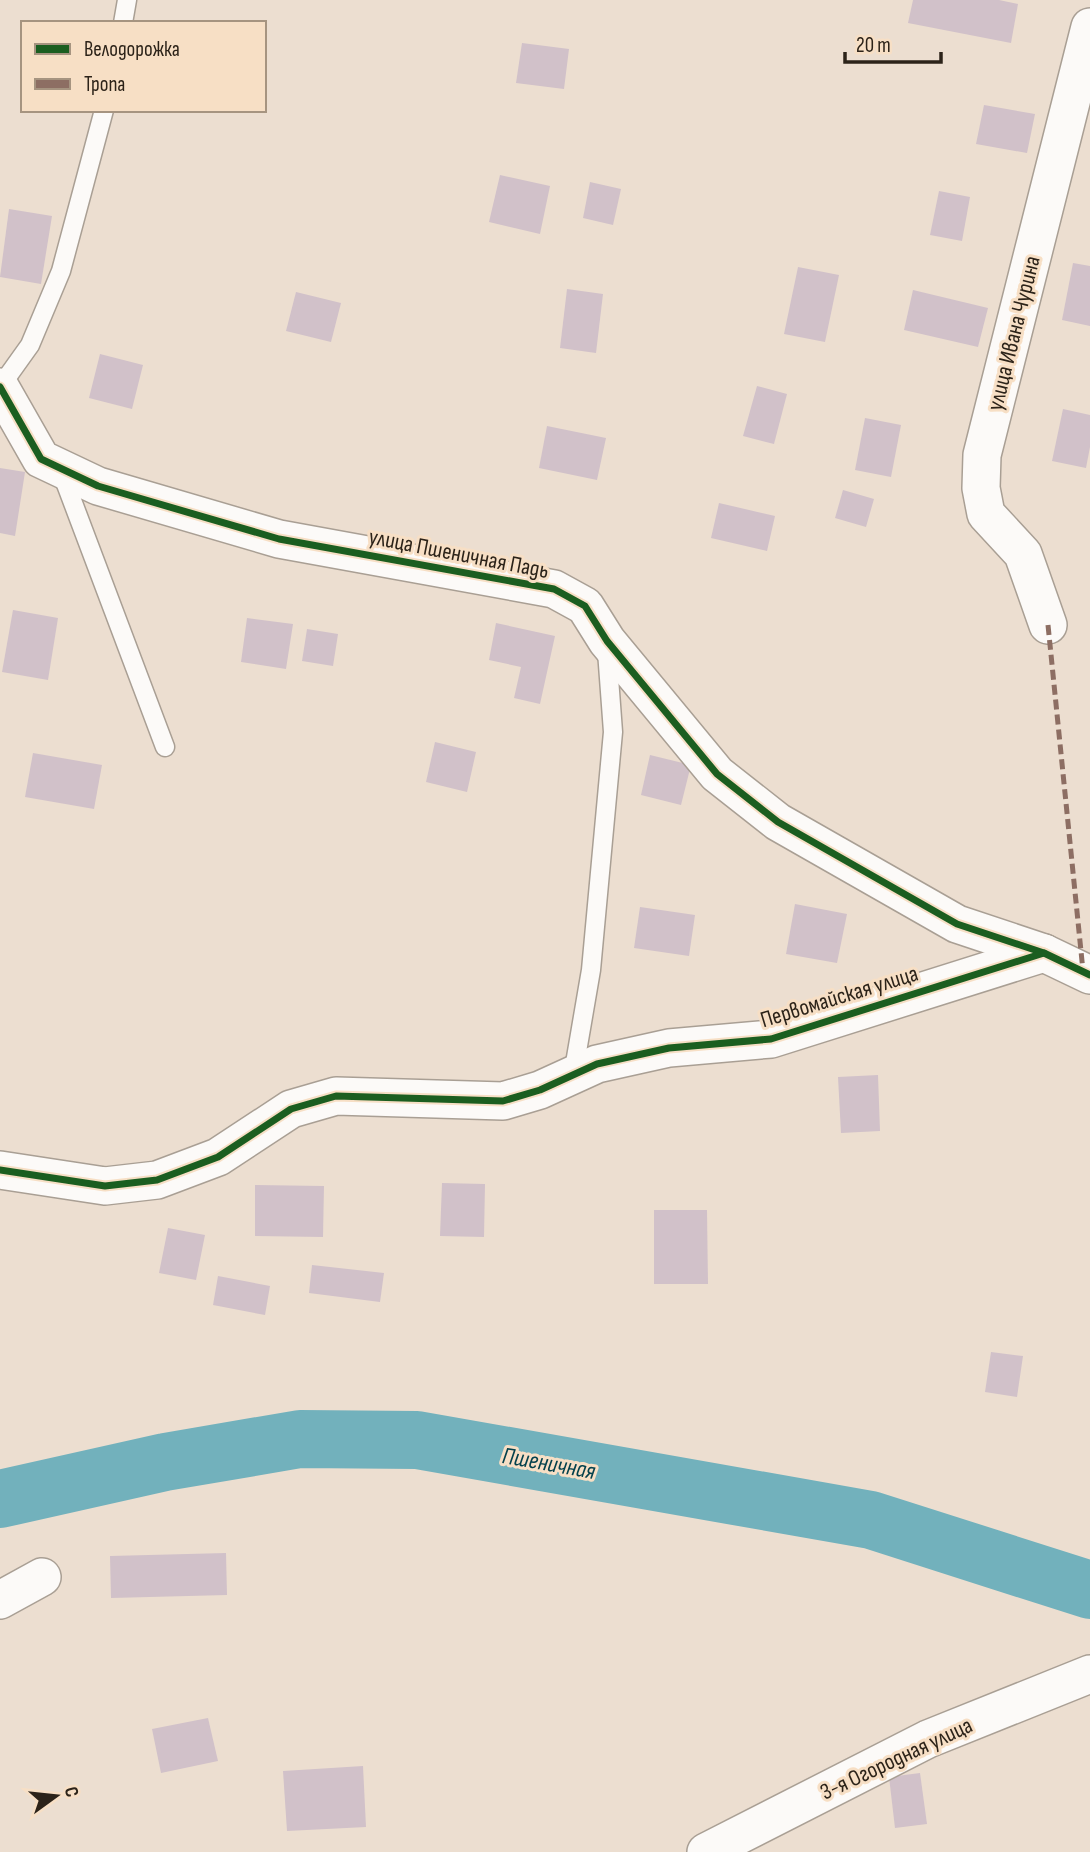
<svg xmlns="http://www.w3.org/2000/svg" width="1090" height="1852" font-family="'Sofia Sans Condensed',sans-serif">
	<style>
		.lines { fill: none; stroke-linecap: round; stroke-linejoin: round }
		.river { stroke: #72b1bc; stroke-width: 58 }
		.building { fill: #d1c1c9 }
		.service-casing { stroke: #a99f94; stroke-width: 21 }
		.minor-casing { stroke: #a99f94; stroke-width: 40 }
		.service { stroke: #fcfaf8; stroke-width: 18 }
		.minor { stroke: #fcfaf8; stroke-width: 37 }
		.quiet { stroke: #8d6e63; stroke-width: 5; stroke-dasharray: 10 5; stroke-linecap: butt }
		.cycleway-casing { stroke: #f7dfc5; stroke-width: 11 }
		.cycleway { stroke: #1b5e20; stroke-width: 7 }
		.labels { text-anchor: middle; stroke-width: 6; stroke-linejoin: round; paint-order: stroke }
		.street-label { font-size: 23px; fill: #2c2319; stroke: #f7dfc5 }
		.water-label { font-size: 24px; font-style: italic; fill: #04414c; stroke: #f7dfc5 }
	</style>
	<rect width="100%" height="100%" fill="#ecded0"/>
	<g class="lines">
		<!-- river -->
		<polyline class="river" points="0,1499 165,1462 300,1439 417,1440 871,1520 1090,1590"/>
	</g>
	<!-- building -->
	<g class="building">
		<polygon points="913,0 999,0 1018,4 1011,43 908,23"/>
		<polygon points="522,43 569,49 564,89 516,83"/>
		<polygon points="984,105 1035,114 1027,153 976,144"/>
		<polygon points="500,175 550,186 540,234 489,222"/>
		<polygon points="590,182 621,189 613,225 583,218"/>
		<polygon points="939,191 970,197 962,241 930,235"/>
		<polygon points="9,209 52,216 41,284 0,277"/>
		<polygon points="1073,263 1090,266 1090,326 1062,320"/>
		<polygon points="798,267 839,275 825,342 784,334"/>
		<polygon points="567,289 603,294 596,353 560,348"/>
		<polygon points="913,290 988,308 978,347 904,330"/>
		<polygon points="296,292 341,303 331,342 286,331"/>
		<polygon points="100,354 143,365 132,409 89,398"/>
		<polygon points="757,386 787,394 774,444 743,436"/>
		<polygon points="1063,409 1090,415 1090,447 1086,468 1052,461"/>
		<polygon points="865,418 901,425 891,477 855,470"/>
		<polygon points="547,426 606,438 597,480 539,468"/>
		<polygon points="0,468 25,472 15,536 0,533"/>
		<polygon points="843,490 874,499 866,527 835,518"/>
		<polygon points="719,503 775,516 767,551 711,538"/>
		<polygon points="13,610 58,618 48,680 2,672"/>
		<polygon points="247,618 293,624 286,669 241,662"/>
		<polygon points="496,623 555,636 540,704 514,698 521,667 489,660"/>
		<polygon points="307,629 338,634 333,666 302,661"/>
		<polygon points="435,742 476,752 467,792 426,782"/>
		<polygon points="33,753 102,765 94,809 25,797"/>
		<polygon points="650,755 691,765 681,805 641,795"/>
		<polygon points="795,904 847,914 837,963 786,954"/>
		<polygon points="640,907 695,915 689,956 634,948"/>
		<polygon points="878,1075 880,1131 841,1133 838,1077"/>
		<polygon points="442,1183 485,1184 484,1237 440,1236"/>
		<polygon points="255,1185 324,1186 323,1237 255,1236"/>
		<polygon points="654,1210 707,1210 708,1284 654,1284"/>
		<polygon points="168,1228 205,1235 196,1280 159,1273"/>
		<polygon points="312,1265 384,1273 380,1302 309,1293"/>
		<polygon points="218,1276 270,1286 265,1315 213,1305"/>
		<polygon points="991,1352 1023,1356 1017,1397 985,1392"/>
		<polygon points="226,1553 227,1595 111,1598 110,1556"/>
		<polygon points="208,1718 218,1761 161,1773 152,1729"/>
		<polygon points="363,1766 366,1827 287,1831 283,1771"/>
		<polygon points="920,1773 927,1824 895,1828 889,1777"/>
	</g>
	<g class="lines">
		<defs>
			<g id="service">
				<polyline points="123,23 127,0"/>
				<polyline points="0,387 30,345 61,271 104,110"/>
				<polyline points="61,471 165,747"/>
				<polyline points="573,1075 591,970 613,732 607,651"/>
			</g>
			<g id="minor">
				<polyline points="0,387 41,459 98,486 279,539 554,589 585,606 607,641 717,774 778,822 957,924 1044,953 1090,975"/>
				<polyline points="1048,625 1023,554 986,514 981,488 982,455 1090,27"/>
				<polyline points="0,1170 105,1186 157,1180 218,1157 291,1109 336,1096 503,1101 540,1090 597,1064 669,1048 771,1039 1044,953"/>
				<polyline points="0,1600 42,1577"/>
				<polyline points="706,1852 928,1739 1090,1674"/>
			</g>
		</defs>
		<!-- service casing -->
		<use href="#service" class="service-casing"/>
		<!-- minor casing -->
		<use href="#minor" class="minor-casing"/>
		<!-- service -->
		<use href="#service" class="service"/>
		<!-- minor -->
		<use href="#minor" class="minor"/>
		<!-- quiet -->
		<polyline class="quiet" points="1048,625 1083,971"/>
		<defs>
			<g id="cycleway">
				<polyline points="0,387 41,459 98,486 279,539 554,589 585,606 607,641 717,774 778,822 957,924 1044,953 1090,975"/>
				<polyline points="0,1170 105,1186 157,1180 218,1157 291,1109 336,1096 503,1101 540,1090 597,1064 669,1048 771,1039 1044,953"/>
			</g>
		</defs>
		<!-- cycleway casing -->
		<use href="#cycleway" class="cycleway-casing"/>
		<!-- cycleway -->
		<use href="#cycleway" class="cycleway"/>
	</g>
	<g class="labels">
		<!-- street labels -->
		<g class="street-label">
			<text transform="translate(1013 333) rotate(-76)" y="8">улица Ивана Чурина</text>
			<text transform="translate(459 553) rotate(11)" y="8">улица Пшеничная Падь</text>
			<text transform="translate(839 996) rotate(-17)" y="8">Первомайская улица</text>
			<text transform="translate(896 1758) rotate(-25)" y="8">3-я Огородная улица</text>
		</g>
		<!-- water labels -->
		<g class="water-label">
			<text transform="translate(549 1463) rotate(10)" y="8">Пшеничная</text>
		</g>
	</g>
	<!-- legend -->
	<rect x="21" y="21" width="245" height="91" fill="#f7dfc5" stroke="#a69480" stroke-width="2"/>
	<rect x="35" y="44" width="35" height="10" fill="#1b5e20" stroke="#a69480" stroke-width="2"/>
	<text x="84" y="56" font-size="21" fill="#2c2319">Велодорожка</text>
	<rect x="35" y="79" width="35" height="10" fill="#8d6e63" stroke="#a69480" stroke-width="2"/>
	<text x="84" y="91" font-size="21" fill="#2c2319">Тропа</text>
	<!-- north arrow -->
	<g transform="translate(56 1796) rotate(75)" stroke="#f7dfc5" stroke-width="5" paint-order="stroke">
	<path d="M0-5L12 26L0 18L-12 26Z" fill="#2c2319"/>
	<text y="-10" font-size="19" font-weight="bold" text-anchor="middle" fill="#2c2319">С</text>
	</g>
	<!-- scale -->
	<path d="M845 52v10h96v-10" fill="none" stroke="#2c2319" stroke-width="3.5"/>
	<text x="856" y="52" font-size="21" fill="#2c2319" stroke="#f7dfc5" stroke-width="5" paint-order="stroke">20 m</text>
</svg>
